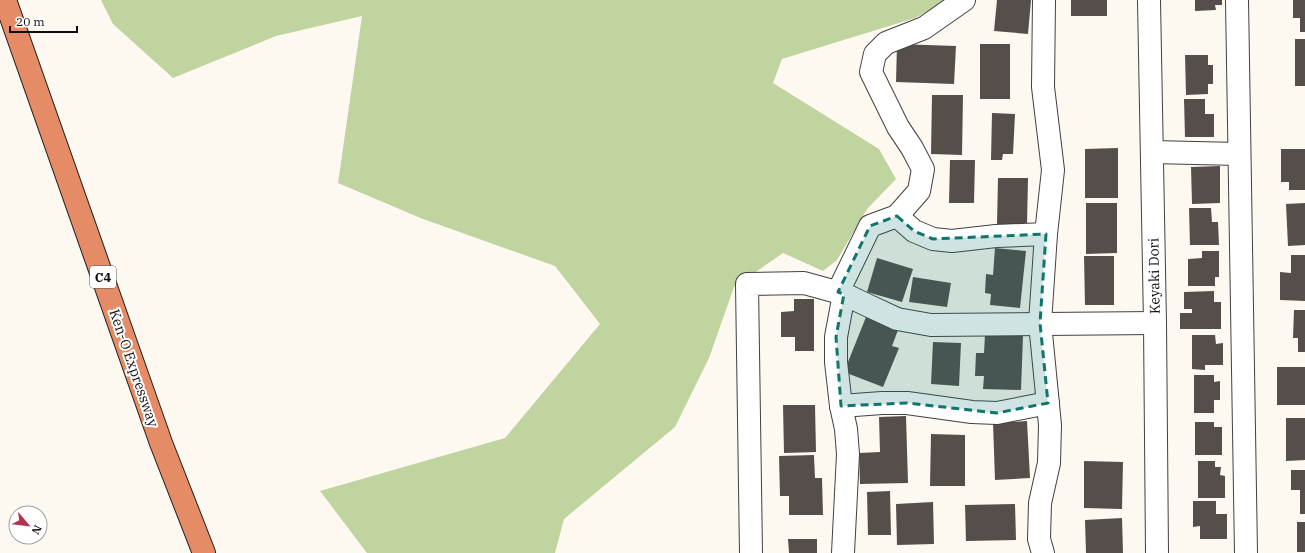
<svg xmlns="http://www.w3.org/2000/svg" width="1305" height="553" font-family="'IBM Plex Serif',serif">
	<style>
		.forest { fill: #bfd49e }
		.building { fill: #554e4b }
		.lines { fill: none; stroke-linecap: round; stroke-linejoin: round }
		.minor-casing { stroke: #414141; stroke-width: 24 }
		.highway-casing { stroke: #1f1f1f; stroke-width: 24 }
		.minor { stroke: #fff; stroke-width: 22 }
		.highway { stroke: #e58c66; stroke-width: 22 }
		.marked { fill: #0f766e; fill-opacity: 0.2; stroke: #0f766e; stroke-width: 3; stroke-dasharray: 8 5; stroke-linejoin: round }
		.labels { text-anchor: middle; stroke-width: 4; stroke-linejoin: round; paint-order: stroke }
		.shield { fill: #fff; stroke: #565656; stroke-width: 1 }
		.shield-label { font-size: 13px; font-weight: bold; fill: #0e0e0e }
		.street-label { font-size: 14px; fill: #0e0e0e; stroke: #fff }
	</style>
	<rect width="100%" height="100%" fill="#fdf9f0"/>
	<!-- forest -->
	<polygon class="forest" points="101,0 948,0 915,18 782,59 773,83 879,149 896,179 867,209 837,260 823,271 783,253 734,287 709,358 675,427 564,519 555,553 367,553 320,491 505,438 600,324 555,266 423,219 338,183 362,16 276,36 173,78 113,24"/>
	<!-- building -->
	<g class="building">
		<polygon points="997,0 1031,0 1028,34 994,31"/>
		<rect x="1071" y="0" width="36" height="16"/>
		<polygon points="1195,0 1222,0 1222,5 1215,5 1216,10 1195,11"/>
		<polygon points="1293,0 1305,0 1305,32 1300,32 1300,18 1293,18"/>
		<rect x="1295" y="39" width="10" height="47"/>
		<polygon points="897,44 956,46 954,84 896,82"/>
		<rect x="980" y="44" width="30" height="55"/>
		<polygon points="1185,55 1208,55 1208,65 1213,65 1213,84 1208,84 1208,94 1186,95"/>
		<polygon points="932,95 963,95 962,155 931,154"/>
		<polygon points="1184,99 1205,99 1205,114 1214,114 1214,137 1185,137"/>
		<polygon points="992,113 1015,114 1013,154 1003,154 1002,160 991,160"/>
		<polygon points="1118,148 1118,198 1085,198 1085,149"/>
		<polygon points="1281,149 1305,149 1305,190 1289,190 1289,182 1281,182"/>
		<polygon points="950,160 975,160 974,203 949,203"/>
		<polygon points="1220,166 1220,203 1192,204 1191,167"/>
		<polygon points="998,178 1028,178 1027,225 997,224"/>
		<polygon points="1086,203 1117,203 1117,253 1086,254"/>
		<polygon points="1305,203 1305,245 1288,246 1286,204"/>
		<polygon points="1189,208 1211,208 1212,222 1218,222 1219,245 1190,245"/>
		<polygon points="995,248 1026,251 1020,308 990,305 991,294 985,293 986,274 993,275"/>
		<polygon points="1202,251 1219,251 1219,277 1215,277 1215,286 1188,286 1188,259 1202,258"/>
		<polygon points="1291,255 1305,255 1305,301 1280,300 1280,272 1291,273"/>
		<polygon points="1084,256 1114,256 1114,305 1085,305"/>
		<polygon points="877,258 913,269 902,302 867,292"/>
		<polygon points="913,277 951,283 947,307 909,302"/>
		<polygon points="1214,291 1214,302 1221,302 1221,329 1180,329 1180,313 1192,313 1192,309 1184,309 1184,292"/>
		<polygon points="794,299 814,299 814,351 795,351 795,337 781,337 781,312 794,311"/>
		<polygon points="1294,310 1305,310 1305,352 1298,352 1298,338 1293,338"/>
		<polygon points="866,317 898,330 892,346 899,348 883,387 844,372"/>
		<polygon points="985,334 1023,335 1021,390 983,389 984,376 975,376 976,353 984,353"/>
		<polygon points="1192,335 1215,335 1216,344 1223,343 1223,365 1205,365 1205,370 1192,369"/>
		<polygon points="933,342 961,343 959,386 931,384"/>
		<rect x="1277" y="367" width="28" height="38"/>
		<polygon points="1194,375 1214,375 1214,382 1220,381 1220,400 1214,400 1214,413 1194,413"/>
		<polygon points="783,405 815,405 816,452 784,453"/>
		<polygon points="906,416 908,483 860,484 859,453 880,452 879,417"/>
		<polygon points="1286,418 1305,418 1305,460 1286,461"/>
		<polygon points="1027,421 1030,478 995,480 993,423"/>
		<polygon points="1195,422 1214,422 1214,427 1222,427 1222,455 1195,455"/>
		<polygon points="931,434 965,435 965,486 930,486"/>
		<polygon points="814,455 815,478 822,478 823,515 789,515 789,496 780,496 779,456"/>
		<polygon points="1084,461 1123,462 1122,509 1084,508"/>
		<polygon points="1198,461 1215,461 1215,467 1221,467 1220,475 1225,476 1225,498 1198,498"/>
		<polygon points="1291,470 1305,470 1305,514 1300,514 1300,490 1291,490"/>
		<polygon points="890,491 891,535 868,535 867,492"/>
		<polygon points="1193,501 1216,501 1216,514 1227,514 1227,539 1200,539 1200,526 1193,527"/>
		<polygon points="933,502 934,544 897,545 896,504"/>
		<polygon points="1015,504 1016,540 966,541 965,505"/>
		<polygon points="1122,518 1123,553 1086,553 1085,520"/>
		<rect x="1297" y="522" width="8" height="30"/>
		<polygon points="788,539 817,539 817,553 789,553"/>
	</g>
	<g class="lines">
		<defs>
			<g id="minor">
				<polyline points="1149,0 1155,323 1157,553"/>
				<polyline points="1237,0 1246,553"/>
				<polyline points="1152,152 1239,154"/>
				<polyline points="897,216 914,231 933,239 952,241 996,236 1046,234"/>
				<polyline points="838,292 870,226 897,216 919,191 923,169 912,148 898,127 871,72 875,54 886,43 924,28 964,0"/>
				<polyline points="841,406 882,403 907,403 972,412 997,413 1048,403"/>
				<polyline points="751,553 747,284 804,283 844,294 869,306 897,319 931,325 1155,323"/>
				<polyline points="843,553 848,454 846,429 841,406 836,362 836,337 844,294"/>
				<polyline points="1043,553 1039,539 1040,503 1049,463 1050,425 1040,323 1046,234 1053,170 1043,87 1044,0"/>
			</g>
			<polyline id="highway" points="5,0 161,443 204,553"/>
		</defs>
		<!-- minor casing -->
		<use href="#minor" class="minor-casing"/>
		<!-- highway casing -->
		<use href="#highway" class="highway-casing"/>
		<!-- minor -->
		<use href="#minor" class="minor"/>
		<!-- highway -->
		<use href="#highway" class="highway"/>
	</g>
	<!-- marked area -->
	<path class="marked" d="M897,216L914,231L933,239L1046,234L1040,323L1048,403L997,413L907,403L841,406L836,337L844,294L838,292L870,226Z"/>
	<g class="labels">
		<!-- shield labels -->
		<rect class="shield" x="90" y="266" width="26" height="22" rx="3"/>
		<g class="shield-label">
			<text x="103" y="282">C4</text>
		</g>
		<!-- street labels -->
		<g class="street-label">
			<text transform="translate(1154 276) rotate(-91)" y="5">Keyaki Dori</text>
			<text transform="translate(134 368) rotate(71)" y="5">Ken-O Expressway</text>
		</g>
	</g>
	<!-- north arrow -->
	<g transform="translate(28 525) rotate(118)"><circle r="19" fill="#ffffff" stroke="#9f9f9f"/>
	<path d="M0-3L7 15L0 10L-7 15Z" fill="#b0344d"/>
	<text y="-6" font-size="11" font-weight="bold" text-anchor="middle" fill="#0e0e0e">N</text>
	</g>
	<!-- scale -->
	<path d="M10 26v6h67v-6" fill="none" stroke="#0e0e0e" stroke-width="2"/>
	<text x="16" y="26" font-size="12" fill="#0e0e0e" stroke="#ffffff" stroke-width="3" paint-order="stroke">20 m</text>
</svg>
